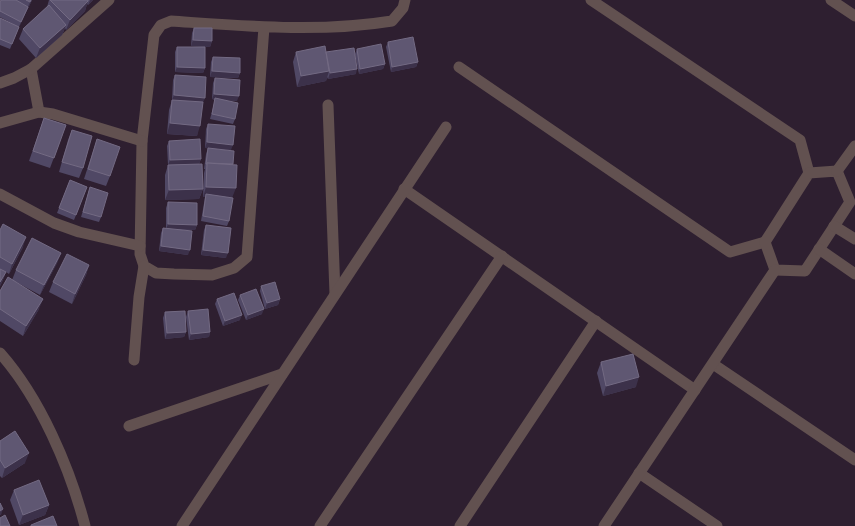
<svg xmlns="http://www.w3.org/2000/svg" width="855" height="526" font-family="Merriweather,serif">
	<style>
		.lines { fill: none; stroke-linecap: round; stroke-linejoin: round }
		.minor { stroke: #625150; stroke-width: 11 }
		.wall { fill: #504865 }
		.shaded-wall { fill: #3c314a }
		.building { fill: #5f5772; stroke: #736a83 }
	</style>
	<rect width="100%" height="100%" fill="#2e1f30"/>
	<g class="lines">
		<!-- minor -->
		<g class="minor">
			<polyline points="591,0 800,140 809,173"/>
			<polyline points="831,0 855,16"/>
			<path d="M264,27L247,257L234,268L212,275L174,274L156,273L144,266L140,254L142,141L154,35L161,25L171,21C244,26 319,33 392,21L403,8L405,0"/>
			<polyline points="459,67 730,252 765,242"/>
			<polyline points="31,69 39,112"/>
			<polyline points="0,83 14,78 31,69 109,0"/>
			<polyline points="328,105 335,294"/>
			<polyline points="0,123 39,112 53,114 142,141"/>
			<polygon points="837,171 850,202 805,271 775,270 765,242 809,173"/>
			<polyline points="837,171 855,146"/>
			<polyline points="404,189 695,390"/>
			<polyline points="0,194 54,223 79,232 140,246"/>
			<polyline points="834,226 855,239"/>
			<polyline points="819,249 855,274"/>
			<path d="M0,353C40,398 70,468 85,526"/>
			<polyline points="134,360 139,297 144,266"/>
			<polyline points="713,364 855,460"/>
			<polyline points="129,426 282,374"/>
			<polyline points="639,473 717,526"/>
			<polyline points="182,526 446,127"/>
			<polyline points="320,526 502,256"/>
			<polyline points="460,526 596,321"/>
			<polyline points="604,526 775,270"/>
		</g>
	</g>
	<!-- wall -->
	<g class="wall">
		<polygon points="1,0 32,0 19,27 10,49 0,45 0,18 13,24 0,17 0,2"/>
		<polygon points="49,0 93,0 88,5 87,4 85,11 66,30 65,28 62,35 36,58 19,39 23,29 47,7"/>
		<polygon points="194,28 212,41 210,47 191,46 192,33"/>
		<polygon points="388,42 418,62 416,67 391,72 386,47"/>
		<polygon points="177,47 205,68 203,73 175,72 175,52"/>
		<polygon points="357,49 385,64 383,69 359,74 355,54"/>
		<polygon points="296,52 326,53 356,74 328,79 327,77 326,81 297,87 293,62"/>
		<polygon points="213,57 240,73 238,78 210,77 211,62"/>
		<polygon points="175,75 202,103 197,136 167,134 169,110 172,100 173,80"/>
		<polygon points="215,78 237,101 226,100 235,119 233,124 210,119 215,100 212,99 213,83"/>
		<polygon points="44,118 66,125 50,168 29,161"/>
		<polygon points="208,124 231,150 205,148 206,129"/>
		<polygon points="72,130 83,168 79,178 59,172 68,140"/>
		<polygon points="97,139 110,176 106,186 84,179"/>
		<polygon points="169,141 201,159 199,164 203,189 199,199 165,200 165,175 168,165 167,146"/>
		<polygon points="208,148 233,164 232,198 229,221 227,226 201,221 205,197 203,197 204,173 205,169 204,169 206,154"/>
		<polygon points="70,180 87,187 74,220 57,213"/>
		<polygon points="90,187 101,217 99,222 81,217"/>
		<polygon points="168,202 197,225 195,230 180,230 188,255 159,251 161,233 163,228 166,228 166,208"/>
		<polygon points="206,225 226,258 201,255 204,230"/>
		<polygon points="0,230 23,247 9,274 6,272 2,282 0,286"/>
		<polygon points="61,253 57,263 40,295 14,281 39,309 23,336 0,321 0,291 12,280 16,270"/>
		<polygon points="89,265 86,275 72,304 49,292 53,282"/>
		<polygon points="261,286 280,299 278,305 265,309 260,291"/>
		<polygon points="240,295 262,314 246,320 238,300"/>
		<polygon points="217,299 240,320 223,326 215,304"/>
		<polygon points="188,311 210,332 209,337 189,340 186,317"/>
		<polygon points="165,312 186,332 184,337 165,339 163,318"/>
		<polygon points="601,362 636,387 603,396 597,373"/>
		<polygon points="0,441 25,463 2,478 0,476"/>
		<polygon points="14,490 49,505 45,515 19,525 10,500"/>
	</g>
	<!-- shaded-wall -->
	<g class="shaded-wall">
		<polygon points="31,0 32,0 19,27 10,49 21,22"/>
		<polygon points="90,0 93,0 88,5"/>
		<polygon points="88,1 85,11 66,30 70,20"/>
		<polygon points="66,25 62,35 36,58 40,48"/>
		<polygon points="193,40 212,41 210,47 191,46"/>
		<polygon points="418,62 416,67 391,72 392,67"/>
		<polygon points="385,64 383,69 359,74 360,69"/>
		<polygon points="177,67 205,68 203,73 175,72"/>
		<polygon points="357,69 356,74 328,79 330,73"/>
		<polygon points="212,71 240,73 238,78 210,77"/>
		<polygon points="329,71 326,81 297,87 301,76"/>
		<polygon points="214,94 239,96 237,101 212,99"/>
		<polygon points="174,95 205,98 203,103 172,100"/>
		<polygon points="170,123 200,126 197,136 167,134"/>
		<polygon points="207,142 233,145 231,150 205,148"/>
		<polygon points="201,159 199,164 168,165 170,160"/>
		<polygon points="206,187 236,188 232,198 206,194 205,197 203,197"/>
		<polygon points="203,189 199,199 165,200 169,190"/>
		<polygon points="168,224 197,225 195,230 166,229"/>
		<polygon points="26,237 23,247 9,274 12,264"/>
		<polygon points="161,246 190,250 188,255 159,251"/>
		<polygon points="203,250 228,253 226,258 201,255"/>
		<polygon points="61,253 57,263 40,295 44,285"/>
		<polygon points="89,265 86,275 72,304 75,294"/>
		<polygon points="6,272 2,282 0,286 0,282"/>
		<polygon points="43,299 39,309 23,336 26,326"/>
		<polygon points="280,299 278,305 265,309 267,303"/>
		<polygon points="264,309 262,314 246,320 248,315"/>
		<polygon points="242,315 240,320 223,326 225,321"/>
		<polygon points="186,332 184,337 165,339 167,333"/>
		<polygon points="210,332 209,337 189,340 191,334"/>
		<polygon points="639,377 636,387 603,396 606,386"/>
		<polygon points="29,453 25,463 2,478 5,468"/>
		<polygon points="49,505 45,515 19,525 23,515"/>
		<polygon points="3,509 1,515 0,515 0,511"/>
	</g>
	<!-- building -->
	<g class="building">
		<polygon points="1,0 16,0 28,7 21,22 0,11 0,2"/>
		<polygon points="26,0 31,0 30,2"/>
		<polygon points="50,0 88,0 88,1 70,20"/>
		<polygon points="49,5 66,25 40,48 23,29"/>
		<polygon points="0,18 19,27 12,44 0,39"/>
		<polygon points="194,28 212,28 212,41 193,40"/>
		<polygon points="413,37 418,62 392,67 388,42"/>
		<polygon points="381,44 385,64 360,69 357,49"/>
		<polygon points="325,46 329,71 301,76 296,52"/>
		<polygon points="177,47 205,47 205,68 177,67"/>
		<polygon points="354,48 357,69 330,73 326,52"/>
		<polygon points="213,57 240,58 240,73 212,71"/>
		<polygon points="175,75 206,77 205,98 174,95"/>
		<polygon points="215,78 240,80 239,96 214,94"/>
		<polygon points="215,98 238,103 235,119 212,114"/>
		<polygon points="172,100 203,102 200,126 170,123"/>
		<polygon points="44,118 66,125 54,158 33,151"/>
		<polygon points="208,124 235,126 233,145 207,142"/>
		<polygon points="72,130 92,136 83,168 62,162"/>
		<polygon points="97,139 120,147 110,176 88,169"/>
		<polygon points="200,139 201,159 170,160 169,141"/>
		<polygon points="208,148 234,151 233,164 207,163 207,164 206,164"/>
		<polygon points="207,163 237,165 236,188 206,187"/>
		<polygon points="202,164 203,189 169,190 168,165"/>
		<polygon points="70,180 87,187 76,215 59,208"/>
		<polygon points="90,187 108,193 101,217 83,212"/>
		<polygon points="206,194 233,198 229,221 203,216"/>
		<polygon points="168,202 197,203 197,225 168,224"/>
		<polygon points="3,224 26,237 12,264 0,257 0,230"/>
		<polygon points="206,225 231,228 228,253 203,250"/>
		<polygon points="163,228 192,231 190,250 161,246"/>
		<polygon points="32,238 61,253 44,285 16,270"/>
		<polygon points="67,254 89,265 75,294 53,282"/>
		<polygon points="0,269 6,272 0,282"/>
		<polygon points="8,277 43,299 26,326 0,309 0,291"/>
		<polygon points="275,282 280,299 267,303 261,286"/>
		<polygon points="256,289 264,309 248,315 240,295"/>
		<polygon points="234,293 242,315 225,321 217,299"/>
		<polygon points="208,309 210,332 191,334 188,311"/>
		<polygon points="185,311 186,332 167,333 165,312"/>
		<polygon points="633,354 639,377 606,386 601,362"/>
		<polygon points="15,431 29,453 5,468 0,460 0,441"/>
		<polygon points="39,480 49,505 23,515 14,490"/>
		<polygon points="0,503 3,509 0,511"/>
		<polygon points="5,515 10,526 0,526 0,518"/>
		<polygon points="53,516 57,526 31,526 31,525"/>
	</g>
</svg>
